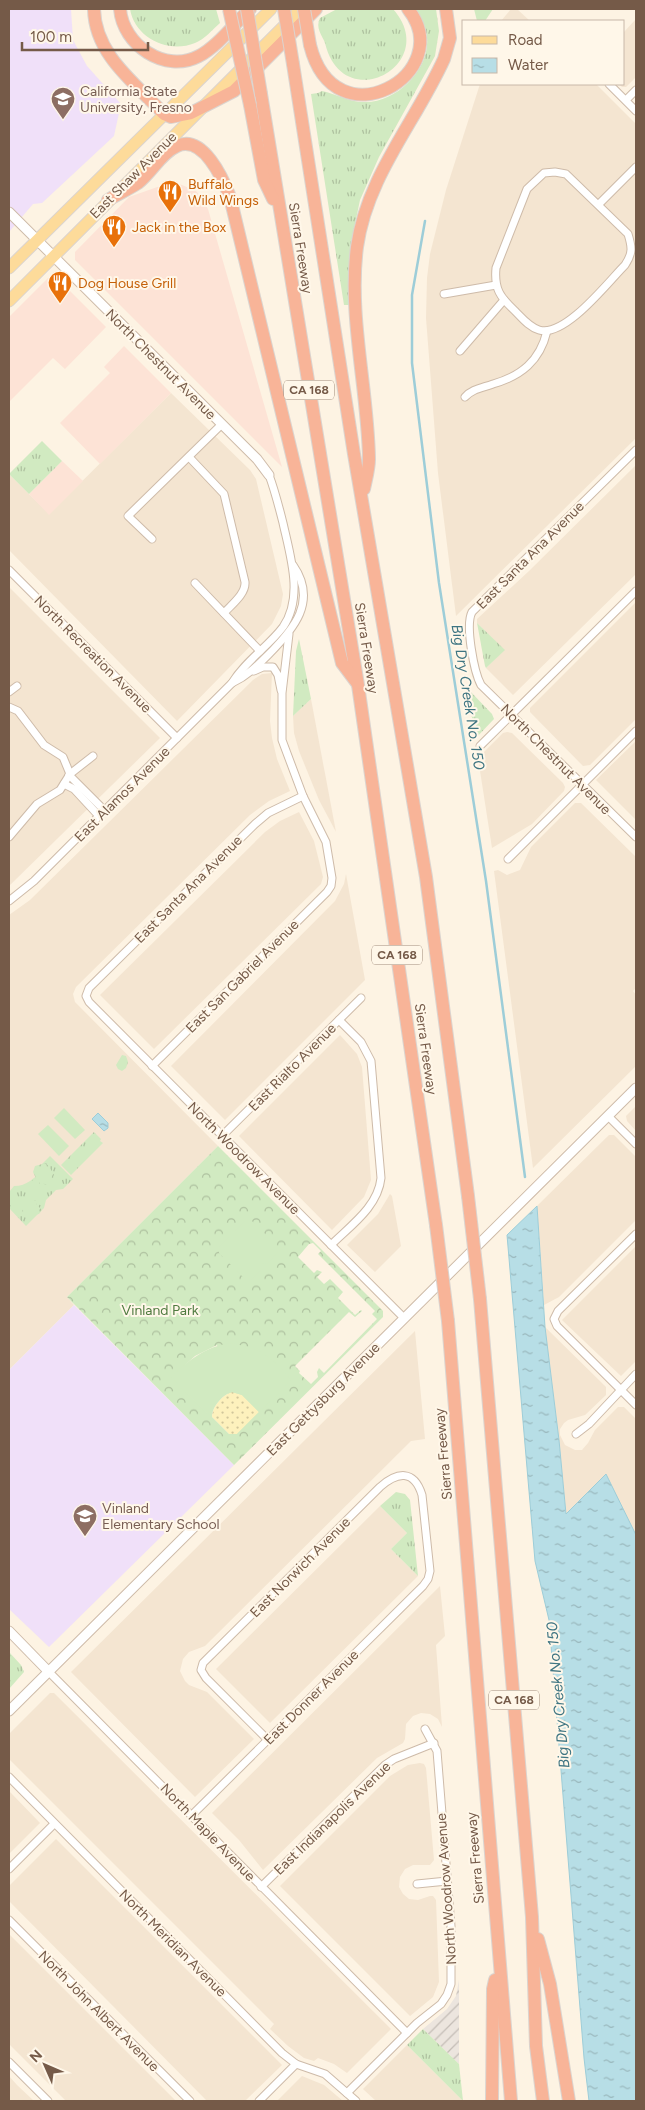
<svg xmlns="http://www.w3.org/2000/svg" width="645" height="2110" font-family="Figtree,sans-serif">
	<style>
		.residential { fill: #f4e5d1 }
		.commercial { fill: #fde3d6 }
		.industrial { fill: url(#industrial-furrows) }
		.education { fill: #f0e0f9 }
		.grass { fill: url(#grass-tufts) }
		.forest { fill: url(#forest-crowns); fill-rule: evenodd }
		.sand { fill: url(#sand-dots) }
		.pitch { fill: #d1eac1; fill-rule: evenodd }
		.water { fill: url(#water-ripples); stroke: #9dcdd8 }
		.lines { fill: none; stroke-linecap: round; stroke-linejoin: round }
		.stream { stroke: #9dcdd8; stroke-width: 2.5 }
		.minor-casing { stroke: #cebba9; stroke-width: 9 }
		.tertiary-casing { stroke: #cebba9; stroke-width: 11 }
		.primary-casing { stroke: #dbd4cf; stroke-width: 13 }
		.motorway-casing { stroke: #dbd4cf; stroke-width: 14 }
		.minor { stroke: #fff; stroke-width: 7 }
		.tertiary { stroke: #fff; stroke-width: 9 }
		.primary { stroke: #fddb9a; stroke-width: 11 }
		.motorway { stroke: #f8b498; stroke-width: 12 }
		.motorway-bridge-casing { stroke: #dbd4cf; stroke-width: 14; stroke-linecap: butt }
		.motorway-bridge { stroke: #f8b498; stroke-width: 12 }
		.labels { text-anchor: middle; stroke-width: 4; stroke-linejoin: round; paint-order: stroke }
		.shield { fill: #fff7e9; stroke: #9e8978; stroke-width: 1 }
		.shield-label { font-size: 12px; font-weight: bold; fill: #755a48 }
		.education-label { font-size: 14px; fill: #785e54; stroke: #fff7e9; text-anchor: start }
		.street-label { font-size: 14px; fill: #755a48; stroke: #fff7e9 }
		.food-label { font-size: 14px; fill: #c56008; stroke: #fff7e9; text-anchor: start }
		.park-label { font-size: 14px; fill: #507b40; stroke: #fff7e9 }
		.water-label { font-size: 15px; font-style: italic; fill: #3f7582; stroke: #fff7e9 }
	</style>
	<defs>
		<pattern id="industrial-furrows" width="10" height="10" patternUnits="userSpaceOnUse" patternTransform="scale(1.25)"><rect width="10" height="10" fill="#ece5de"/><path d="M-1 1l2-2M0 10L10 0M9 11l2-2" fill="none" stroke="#c4bdb6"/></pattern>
		<pattern id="grass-tufts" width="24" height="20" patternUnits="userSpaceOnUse" patternTransform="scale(1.25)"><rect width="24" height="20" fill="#d1eac1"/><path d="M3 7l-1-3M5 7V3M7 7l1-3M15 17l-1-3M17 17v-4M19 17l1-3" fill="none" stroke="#aec19f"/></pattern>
		<pattern id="forest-crowns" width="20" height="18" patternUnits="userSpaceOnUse" patternTransform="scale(1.25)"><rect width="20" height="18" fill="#d1eac1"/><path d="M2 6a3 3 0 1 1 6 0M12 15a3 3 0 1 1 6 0" fill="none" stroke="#aec19f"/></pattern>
		<pattern id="sand-dots" width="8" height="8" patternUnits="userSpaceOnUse" patternTransform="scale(1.25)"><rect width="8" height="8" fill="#fdf1bd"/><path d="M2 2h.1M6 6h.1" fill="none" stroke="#d1c69c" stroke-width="1.8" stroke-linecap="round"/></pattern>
		<pattern id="water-ripples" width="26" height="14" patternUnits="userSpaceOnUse" patternTransform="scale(1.25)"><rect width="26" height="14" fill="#b7dee6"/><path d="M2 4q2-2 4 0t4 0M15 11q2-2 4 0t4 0" fill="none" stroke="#99b7bc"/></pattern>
	</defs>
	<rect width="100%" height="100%" fill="#fdf3e3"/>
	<!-- residential -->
	<g class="residential">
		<polygon points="511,9 517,9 530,21 501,21"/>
		<polygon points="636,19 636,77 626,87 622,87 619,84 624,84 624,32"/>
		<polygon points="480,84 596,84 636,124 636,438 456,616 438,473 426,318 427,278 430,254 446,190"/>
		<polygon points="171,393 250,470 256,479 283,594 281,606 272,624 177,721 9,550 9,474 49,514"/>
		<polygon points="636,465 636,574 513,695 486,668 504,650 477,623 477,619 529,571"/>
		<polygon points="9,587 160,738 9,886"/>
		<polygon points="636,602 636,719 590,765 583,766 530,712 530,708"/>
		<polygon points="272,673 270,721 272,738 277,759 290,791 269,801 250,815 76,987 73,994 75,1002 218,1146 67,1297 74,1305 9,1370 9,915 30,900 253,680 262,674"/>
		<polygon points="311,699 336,832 319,800 299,751 294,733 293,716"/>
		<polygon points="507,732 512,733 563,783 565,787 564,791 532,824 492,848 478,758 503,733"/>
		<polygon points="636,741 636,820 596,780"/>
		<polygon points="575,803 581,803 636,857 636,988 633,991 636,995 636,1066 533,1168 494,871 498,870 507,875 520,870 531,847"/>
		<polygon points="299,812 314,841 323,877 321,884 154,1049 100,995 265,832 280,821"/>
		<polygon points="346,874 365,980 225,1120 171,1066 335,901 344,884"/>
		<polygon points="340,1035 357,1054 362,1067 371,1180 364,1197 332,1230 239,1136"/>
		<polygon points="636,1106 636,1131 627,1121 626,1116"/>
		<polygon points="609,1135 614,1135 636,1157 636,1220 559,1297 544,1305 537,1206"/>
		<polygon points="390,1194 392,1196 401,1246 375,1272 347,1245 378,1214"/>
		<polygon points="636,1246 636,1361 621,1376 562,1320"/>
		<polygon points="545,1327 606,1387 606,1395 585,1415 568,1420 564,1423 560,1429 560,1435 565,1445 575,1450 582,1450 588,1443 595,1430 618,1407 624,1407 636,1419 636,1535 623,1511 589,1491 566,1514 559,1440"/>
		<polygon points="415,1331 425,1439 411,1441 205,1646 189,1652 183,1659 180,1671 185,1681 189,1685 207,1692 254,1739 195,1797 71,1672"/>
		<polygon points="380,1506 407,1533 391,1549 418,1576 270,1723 216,1669"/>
		<polygon points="440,1586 445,1636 436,1645 442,1727 438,1719 430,1714 421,1713 413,1716 406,1724 405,1739 403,1743 377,1758 263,1870 239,1840 212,1813"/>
		<polygon points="50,1693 54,1693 391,2029 347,2073 334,2064 318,2058 314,2061 304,2058 288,2046 270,2029 274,2024 9,1759 9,1734"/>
		<polygon points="420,1763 424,1764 426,1768 434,1860 430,1865 413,1865 405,1869 400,1877 399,1887 403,1894 409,1899 418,1900 430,1896 433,1896 436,1900 439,1982 433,1997 410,2016 280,1886 390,1776 408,1765"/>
		<polygon points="9,1791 40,1823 9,1854"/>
		<polygon points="56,1839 282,2065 245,2101 207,2101 9,1901 9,1886"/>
		<polygon points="9,1934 176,2101 66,2101 9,2044"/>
		<polygon points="407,2045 463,2101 376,2101 363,2089"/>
		<polygon points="9,2076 17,2085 34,2101 9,2101"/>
		<polygon points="302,2076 324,2085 343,2101 277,2101"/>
	</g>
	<!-- commercial -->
	<g class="commercial">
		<polygon points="175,183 182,185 196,191 201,197 208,209 282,467 75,260 75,252 129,197 163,185"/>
		<polygon points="50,276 55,276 106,327 65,369 53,358 9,402 9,317"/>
		<polygon points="124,346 171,393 100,464 60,423 110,373 104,367"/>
		<polygon points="62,461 83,481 49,515 29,494"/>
	</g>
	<!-- industrial -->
	<polygon class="industrial" points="459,1980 459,2064 423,2029 447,2009 456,1996"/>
	<!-- education -->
	<g class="education">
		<polygon points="9,9 71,9 73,40 87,66 121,104 114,136 42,203 33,204 9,232"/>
		<polygon points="74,1305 234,1465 49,1647 9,1609 9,1370"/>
	</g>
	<!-- grass -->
	<g class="grass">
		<path d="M130,9H216L220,23C212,30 205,39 195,43C168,54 135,38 130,9Z"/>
		<path d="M337,9H393C442,64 343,118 325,43C322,35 315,28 320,18Z"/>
		<path d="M416,9H436L439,31L435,56L379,157L360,200L350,248V305H344L311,94L318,93L322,91C337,94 350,103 366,102C397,102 430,69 427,38C426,27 421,18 416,9Z"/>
		<polygon points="474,9 493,9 485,21 477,21"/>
		<polygon points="42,441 62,461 29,494 9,474"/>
		<polygon points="477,623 505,650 486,668 485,666"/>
		<polygon points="299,639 311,699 293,716 296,651"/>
		<polygon points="468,689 492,714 494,719 475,739"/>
		<polygon points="94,1132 101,1139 100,1141 103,1143 71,1175 61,1165"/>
		<path d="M50,1156L73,1179L63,1189L56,1190L46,1200L44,1208L26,1226L9,1208V1192L14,1186C27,1186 34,1178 43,1170L40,1166Z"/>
		<polygon points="396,1492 405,1494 410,1500 418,1576 391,1549 407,1533 380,1506"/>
		<polygon points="9,1652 21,1665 24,1672 9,1689"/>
		<polygon points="423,2029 459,2064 463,2101 407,2045"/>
	</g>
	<!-- forest -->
	<g class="forest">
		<polygon points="122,1055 126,1056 128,1062 126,1068 122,1071 118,1069 116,1065"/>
		<path d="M218,1146L383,1311V1317L234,1465L67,1297ZM313,1243L321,1251L318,1254L375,1311L372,1314L377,1319L324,1373L319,1368L317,1372L318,1377L311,1384L299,1373L300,1371L295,1366L349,1312L355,1317L362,1311L361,1310L355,1315L338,1298L343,1292L330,1279L324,1284L317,1277L322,1272L317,1270L314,1273L298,1257L309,1244ZM217,1345L237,1435H229L172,1377L195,1356Z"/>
		<polygon points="46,1163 54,1174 53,1181 46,1185 40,1182 38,1188 34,1189 30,1185 30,1182 36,1178 33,1172 35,1166"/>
		<polygon points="36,1200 37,1205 42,1210 39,1214 28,1216 27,1213 24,1214 22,1212 26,1202"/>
	</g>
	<!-- sand -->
	<path class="sand" d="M232,1392L242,1395L259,1412L237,1434H229L212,1417C212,1407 222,1395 232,1392Z"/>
	<!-- pitch -->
	<g class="pitch">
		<polygon points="64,1108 85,1130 75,1139 54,1118"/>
		<polygon points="48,1125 69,1146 59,1156 38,1134"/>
		<polygon points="246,1220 251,1220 278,1247 278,1252 267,1264 262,1263 262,1269 251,1280 246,1280 219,1253 219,1247 230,1236 235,1236 235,1231"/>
		<path d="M230,1343C261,1348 271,1356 291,1380L237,1435H228L171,1377C189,1360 205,1347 230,1343ZM232,1392L242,1395L259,1412L237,1434H229L212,1417C212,1407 222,1395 232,1392Z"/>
	</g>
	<!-- water -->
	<g class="water">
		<polygon points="98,1113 108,1123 108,1128 104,1131 92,1119"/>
		<polygon points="537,1206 545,1327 559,1440 566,1514 606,1474 636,1535 636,2101 589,2101 584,2058 549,1620 535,1561 507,1235"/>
	</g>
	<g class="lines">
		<!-- stream -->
		<polyline class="stream" points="425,221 412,295 412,363 439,583 486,881 525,1177"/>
		<defs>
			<g id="minor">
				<polyline points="609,84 636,111"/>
				<polyline points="626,100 636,90"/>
				<path d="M555,172L566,174L628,234C632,247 633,253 625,265C608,282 565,338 539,330C529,327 522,318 515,311C500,297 494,289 496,268L527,189L544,173Z"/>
				<polyline points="599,204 636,167"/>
				<polyline points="444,294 496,285"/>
				<polyline points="460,351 504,300"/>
				<path d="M465,397C472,389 482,388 493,384C521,376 540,361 547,331"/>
				<path d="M636,450L472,612C465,625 474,672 481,685L636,837"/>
				<path d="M189,457L224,494L245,582C246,594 231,605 224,613"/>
				<polyline points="152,539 128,516 222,424"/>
				<polyline points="9,570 177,738"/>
				<polyline points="195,583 260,651"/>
				<polyline points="254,671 263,667 273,667 278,675 281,690"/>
				<path d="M232,683C247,676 257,666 268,655C294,629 318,601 293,565"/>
				<polyline points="9,692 17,686"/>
				<polyline points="9,707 18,711 44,745 63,757 70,774 60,790 37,804 9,837"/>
				<polyline points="480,746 636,591"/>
				<polyline points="70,774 93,756"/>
				<polyline points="69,775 105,811"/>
				<polyline points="64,784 74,789 99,816"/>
				<polyline points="303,796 268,813 255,824 89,988 86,996 89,1002 404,1318"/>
				<polyline points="508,859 636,731"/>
				<path d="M9,901L34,881L232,683C245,661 268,647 283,627C304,597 290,555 283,523C279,507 275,491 269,475"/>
				<polyline points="152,1066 327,892 331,886 332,878 326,842 303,796 282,740 282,693 289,634"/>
				<polyline points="608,1116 636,1144"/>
				<polyline points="222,1136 361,998"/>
				<polyline points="636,1234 558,1311 554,1319 557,1326 636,1405"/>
				<path d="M331,1245C350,1226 378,1207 381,1178L371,1061L361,1042L339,1020"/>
				<polyline points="576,1434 589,1424 636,1374"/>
				<polyline points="48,1671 407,2033"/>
				<polyline points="9,1777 282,2053 296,2064 325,2074 356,2101"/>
				<path d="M192,1815L423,1586L428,1579L430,1571L422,1495C414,1469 397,1472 380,1487L203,1663L201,1670L206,1678L268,1740"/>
				<polyline points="9,1869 54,1824"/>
				<polyline points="417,1884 447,1881"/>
				<polyline points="261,1887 385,1765 394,1759 434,1743"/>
				<polyline points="9,1920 190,2101"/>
				<polyline points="9,2062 48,2101"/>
				<polyline points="347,2093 417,2023 441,2004 447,1995 451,1984 451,1926 437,1751 425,1729"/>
				<polyline points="259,2101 296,2064"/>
			</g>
			<g id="tertiary">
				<polyline points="9,212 257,459 269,475"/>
				<polyline points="9,1631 48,1671"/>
				<polyline points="9,1711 636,1088"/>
			</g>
			<g id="primary">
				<polyline points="9,268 271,9"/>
				<polyline points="9,301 301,9"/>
			</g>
			<g id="motorway">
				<path d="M94,9C95,55 135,83 164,114L171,117L191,113L234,91L316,9"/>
				<path d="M120,9C123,45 165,74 199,56C217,47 235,23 250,9"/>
				<path d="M310,45C335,145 459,73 408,9"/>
				<polyline points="293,64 354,454 426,877 468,1196"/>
				<polyline points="261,94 358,685 436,1225"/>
				<polyline points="250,105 264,180 273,199"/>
				<path d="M108,200C118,194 129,189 138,183C152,172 161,153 177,146C203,134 223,179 230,197L342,663L357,683"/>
				<path d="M364,489C366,479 369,469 369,459C368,390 348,316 357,247C367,176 415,123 444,59L450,38L446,9"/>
				<polyline points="480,1299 532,1917 536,2046 543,2101"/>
				<polyline points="448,1321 511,2101"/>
				<polyline points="538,1939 550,1984 569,2101"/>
				<polyline points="492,2101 493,1989 495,1980"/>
			</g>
		</defs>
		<!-- minor casing -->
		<use href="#minor" class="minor-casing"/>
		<!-- tertiary casing -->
		<use href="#tertiary" class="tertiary-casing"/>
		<!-- primary casing -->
		<use href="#primary" class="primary-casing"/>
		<!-- motorway casing -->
		<use href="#motorway" class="motorway-casing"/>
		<!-- minor -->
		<use href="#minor" class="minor"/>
		<!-- tertiary -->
		<use href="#tertiary" class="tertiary"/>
		<!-- primary -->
		<use href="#primary" class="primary"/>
		<!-- motorway -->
		<use href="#motorway" class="motorway"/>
		<defs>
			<g id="motorway-bridge">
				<polyline points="229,9 250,105"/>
				<polyline points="247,9 261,94"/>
				<polyline points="284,9 293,64"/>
				<polyline points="304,9 310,45"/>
				<polyline points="468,1196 480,1299"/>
				<polyline points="436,1225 448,1321"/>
			</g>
		</defs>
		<!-- motorway-bridge casing -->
		<use href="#motorway-bridge" class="motorway-bridge-casing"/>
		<!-- motorway-bridge -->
		<use href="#motorway-bridge" class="motorway-bridge"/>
	</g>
	<!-- icons -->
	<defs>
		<symbol id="university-pin" viewBox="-11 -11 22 30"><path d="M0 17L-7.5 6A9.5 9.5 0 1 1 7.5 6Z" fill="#8d6e63" stroke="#fff7e9"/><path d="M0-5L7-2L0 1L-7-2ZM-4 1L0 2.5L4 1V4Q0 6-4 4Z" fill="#fff"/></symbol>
		<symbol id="restaurant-pin" viewBox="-11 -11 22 30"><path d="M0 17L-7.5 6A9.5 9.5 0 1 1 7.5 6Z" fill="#e8710a" stroke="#fff7e9"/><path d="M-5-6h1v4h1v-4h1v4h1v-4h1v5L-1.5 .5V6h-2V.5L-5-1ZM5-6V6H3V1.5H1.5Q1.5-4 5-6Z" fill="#fff"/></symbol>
		<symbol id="school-pin" viewBox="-11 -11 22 30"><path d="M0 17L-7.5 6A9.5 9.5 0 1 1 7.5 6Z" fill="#8d6e63" stroke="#fff7e9"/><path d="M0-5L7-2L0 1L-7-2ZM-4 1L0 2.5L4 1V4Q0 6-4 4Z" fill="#fff"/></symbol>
	</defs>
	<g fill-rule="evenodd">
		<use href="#university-pin" x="49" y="85" width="28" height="38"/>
		<use href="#restaurant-pin" x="156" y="178" width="28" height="38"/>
		<use href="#restaurant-pin" x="100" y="213" width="28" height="38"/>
		<use href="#restaurant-pin" x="46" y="269" width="28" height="38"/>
		<use href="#school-pin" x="71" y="1502" width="28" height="38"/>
	</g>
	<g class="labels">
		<!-- shield labels -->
		<g class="shield">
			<rect x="284" y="380.5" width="50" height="19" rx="4"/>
			<rect x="372" y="945.5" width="50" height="19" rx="4"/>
			<rect x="489" y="1690.5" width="50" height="19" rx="4"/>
		</g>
		<g class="shield-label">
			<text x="309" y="394">CA 168</text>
			<text x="397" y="959">CA 168</text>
			<text x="514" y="1704">CA 168</text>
		</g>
		<!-- education labels -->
		<g class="education-label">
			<text x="80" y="96">California State<tspan x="80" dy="16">University, Fresno</tspan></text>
			<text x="102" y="1513">Vinland<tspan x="102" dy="16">Elementary School</tspan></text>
		</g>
		<!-- street labels -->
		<g class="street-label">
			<text transform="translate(133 175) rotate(-45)" y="5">East Shaw Avenue</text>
			<text transform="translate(301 248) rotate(81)" y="5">Sierra Freeway</text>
			<text transform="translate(161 364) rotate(45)" y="5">North Chestnut Avenue</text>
			<text transform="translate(530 555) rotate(-45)" y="5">East Santa Ana Avenue</text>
			<text transform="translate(367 648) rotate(81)" y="5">Sierra Freeway</text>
			<text transform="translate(93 654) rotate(45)" y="5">North Recreation Avenue</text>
			<text transform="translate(556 759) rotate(45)" y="5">North Chestnut Avenue</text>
			<text transform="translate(122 794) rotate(-45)" y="5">East Alamos Avenue</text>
			<text transform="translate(188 889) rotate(-45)" y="5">East Santa Ana Avenue</text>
			<text transform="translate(242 976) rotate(-45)" y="5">East San Gabriel Avenue</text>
			<text transform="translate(426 1049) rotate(82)" y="5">Sierra Freeway</text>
			<text transform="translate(292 1067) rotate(-45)" y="5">East Rialto Avenue</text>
			<text transform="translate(244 1158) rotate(45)" y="5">North Woodrow Avenue</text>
			<text transform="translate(323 1399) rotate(-45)" y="5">East Gettysburg Avenue</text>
			<text transform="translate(443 1454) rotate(-95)" y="5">Sierra Freeway</text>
			<text transform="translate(300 1567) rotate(-45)" y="5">East Norwich Avenue</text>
			<text transform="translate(311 1697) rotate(-45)" y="5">East Donner Avenue</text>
			<text transform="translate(332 1818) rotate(-44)" y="5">East Indianapolis Avenue</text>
			<text transform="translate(208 1832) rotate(46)" y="5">North Maple Avenue</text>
			<text transform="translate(475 1858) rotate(-95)" y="5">Sierra Freeway</text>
			<text transform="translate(446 1889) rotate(-94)" y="5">North Woodrow Avenue</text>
			<text transform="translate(173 1943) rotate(45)" y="5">North Meridian Avenue</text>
			<text transform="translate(99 2011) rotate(45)" y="5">North John Albert Avenue</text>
		</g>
		<!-- food labels -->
		<g class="food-label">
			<text x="188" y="189">Buffalo<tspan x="188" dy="16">Wild Wings</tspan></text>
			<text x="132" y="232">Jack in the Box</text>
			<text x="78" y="288">Dog House Grill</text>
		</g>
		<!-- park labels -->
		<g class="park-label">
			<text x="160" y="1315">Vinland Park</text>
		</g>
		<!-- water labels -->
		<g class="water-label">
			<text transform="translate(468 697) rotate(81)" y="5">Big Dry Creek No. 150</text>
			<text transform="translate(558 1695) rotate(-95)" y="5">Big Dry Creek No. 150</text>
		</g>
	</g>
	<!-- border -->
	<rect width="645" height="2110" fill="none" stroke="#755a48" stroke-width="20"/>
	<!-- legend -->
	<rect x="462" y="20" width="162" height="65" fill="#fff7e9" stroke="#c8b8a9"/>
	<rect x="472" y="36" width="25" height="8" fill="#fddb9a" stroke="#c8b8a9"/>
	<text x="508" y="45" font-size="15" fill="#755a48">Road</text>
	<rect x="472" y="58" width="25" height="15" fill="url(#water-ripples)" stroke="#c8b8a9"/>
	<text x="508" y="70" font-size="15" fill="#755a48">Water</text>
	<!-- north arrow -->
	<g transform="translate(45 2065) rotate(315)" stroke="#fff7e9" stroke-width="4" paint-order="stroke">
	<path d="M0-4L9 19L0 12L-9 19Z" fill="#755a48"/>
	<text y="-8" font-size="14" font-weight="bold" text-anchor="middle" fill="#755a48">N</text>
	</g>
	<!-- scale -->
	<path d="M22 42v8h126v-8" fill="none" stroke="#755a48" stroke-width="2.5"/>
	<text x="30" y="42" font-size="15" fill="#755a48" stroke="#fff7e9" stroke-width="4" paint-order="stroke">100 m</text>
</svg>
